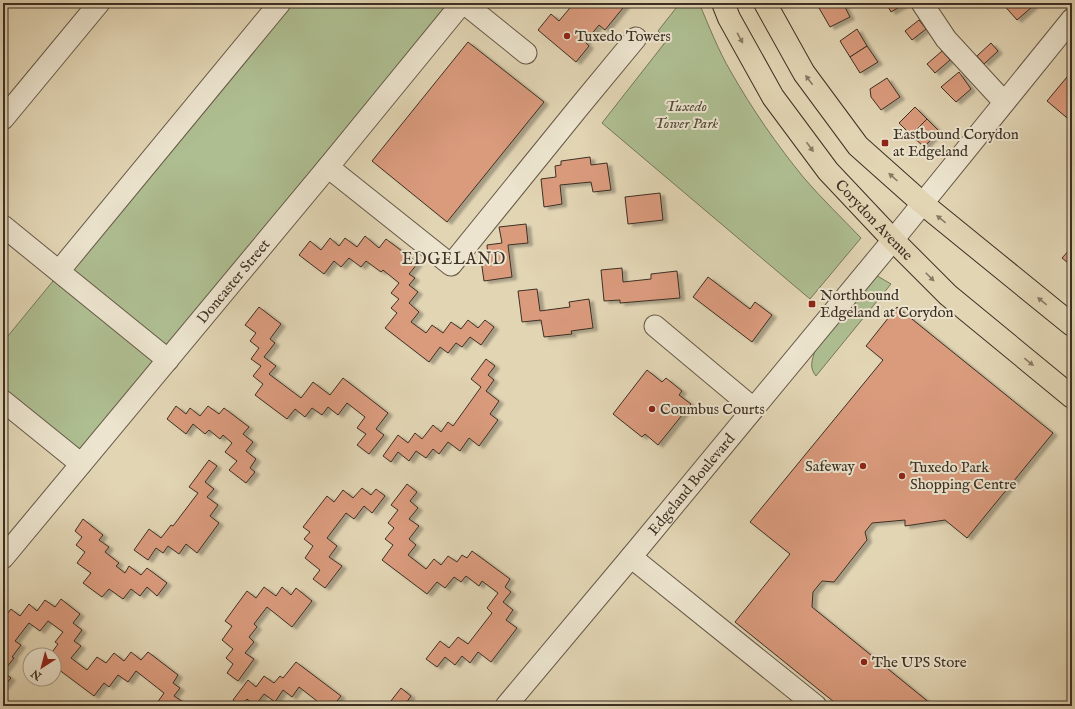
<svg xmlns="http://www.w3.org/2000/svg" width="1075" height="709" font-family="'IM FELL English',serif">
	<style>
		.green { fill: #aebe91; stroke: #76775a }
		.building { fill: #da9b7d; stroke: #3d3024; filter: url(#shadow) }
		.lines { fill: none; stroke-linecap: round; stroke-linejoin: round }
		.minor-casing { stroke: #665948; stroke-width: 23 }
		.major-casing { stroke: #3d3024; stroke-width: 24 }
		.minor { stroke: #ece4ce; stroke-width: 21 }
		.major { stroke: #e2d5b4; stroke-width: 22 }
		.oneway { fill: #877a65 }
		.poi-dot { fill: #8f2418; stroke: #ece4ce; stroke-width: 1.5 }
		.labels { text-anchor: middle; stroke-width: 4; stroke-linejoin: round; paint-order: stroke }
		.poi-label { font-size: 15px; fill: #3d3024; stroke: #ece4ce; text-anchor: start }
		.park-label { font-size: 15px; font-style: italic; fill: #544c3a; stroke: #ece4ce }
		.street-label { font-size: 15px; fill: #3d3024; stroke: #ece4ce }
		.neighbourhood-label { font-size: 16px; letter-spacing: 1px; fill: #3d3024; stroke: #ece4ce }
	</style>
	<defs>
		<filter id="shadow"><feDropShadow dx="4.5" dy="2.5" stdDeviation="1" flood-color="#0004"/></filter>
	</defs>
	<rect width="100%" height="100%" fill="#e2d5b4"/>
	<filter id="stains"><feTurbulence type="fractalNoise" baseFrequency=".005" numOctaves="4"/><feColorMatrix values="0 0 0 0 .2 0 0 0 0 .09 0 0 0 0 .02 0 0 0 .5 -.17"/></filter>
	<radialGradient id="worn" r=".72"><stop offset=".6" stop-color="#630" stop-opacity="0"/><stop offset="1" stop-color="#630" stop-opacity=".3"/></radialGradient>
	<!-- green -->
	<g class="green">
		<polygon points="281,3 449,3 78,453 3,392 3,342"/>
		<path d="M680,3H699C709,26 718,50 731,72C752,109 777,145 804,178C822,199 842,218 861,238L810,299L602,123L667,40L658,31Z"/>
		<path d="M874,274L891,284L816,376C809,368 812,360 815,351Z"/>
	</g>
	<!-- building -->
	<g class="building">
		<polygon points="574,3 627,3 605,30 599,25 585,42 589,46 576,62 538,30 551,14 559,21"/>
		<polygon points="828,3 843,3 850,17 830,27 819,8"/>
		<polygon points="886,3 906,3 891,12"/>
		<polygon points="1002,3 1029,3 1033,6 1017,20"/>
		<polygon points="919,20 926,29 912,40 905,31"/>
		<polygon points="857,29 867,46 850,57 840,41"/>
		<polygon points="468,42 544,102 447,222 372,161"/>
		<polygon points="991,43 998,51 984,64 977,56"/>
		<polygon points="867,46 878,62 860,73 850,57"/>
		<polygon points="942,51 950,60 935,73 927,64"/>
		<polygon points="1072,71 1072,122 1047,101"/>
		<polygon points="959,72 971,89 956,102 941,87"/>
		<polygon points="887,78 900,97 881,110 871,97 870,89"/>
		<polygon points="915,107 927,119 911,135 899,123"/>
		<polygon points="927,119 939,131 924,147 911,135"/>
		<polygon points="590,157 591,165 607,163 611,190 593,192 591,182 560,185 562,204 544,207 541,179 556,177 555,166 561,165 561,161"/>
		<polygon points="660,193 663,220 628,224 625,197"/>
		<polygon points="526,224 528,243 508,245 512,277 484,281 481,260 488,259 487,245 502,243 499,227"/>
		<polygon points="365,236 379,248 386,239 418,263 409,274 415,278 409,285 418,292 409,303 419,312 411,322 426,333 432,325 443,333 451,322 461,329 468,320 478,328 485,320 494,327 481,345 470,337 462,347 456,343 448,353 440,347 429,362 385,328 397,313 391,308 399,299 391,293 399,283 383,270 381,272 366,261 361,267 349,258 341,267 334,261 324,274 299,255 310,241 321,250 330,238 339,246 345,238 357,247"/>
		<polygon points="1072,247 1072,266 1062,258"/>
		<polygon points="622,268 623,282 651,279 651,274 677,271 680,298 620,303 620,300 604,301 601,270"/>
		<polygon points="708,277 750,309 755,302 772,315 752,342 693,297"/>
		<polygon points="537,289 540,311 570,307 569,302 589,299 593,328 571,331 572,334 544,337 541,320 522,322 518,291"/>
		<polygon points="259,307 281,324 270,339 275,343 264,357 276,366 269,374 301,398 313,382 330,395 343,378 388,413 376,429 384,435 369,454 357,445 366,434 357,428 365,417 347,403 338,415 328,407 322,415 312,408 305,417 295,409 287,419 255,395 263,384 253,376 261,366 251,359 259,348 250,341 256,333 245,325"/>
		<polygon points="897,307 1053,433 967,538 945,520 905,526 905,520 872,523 865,532 867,540 834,582 822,581 813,592 812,607 931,704 949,702 954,706 839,706 735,622 790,554 750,522 883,360 866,346"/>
		<polygon points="486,359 495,366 488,375 494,380 486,391 499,401 490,414 498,420 479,446 469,438 460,451 448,442 439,454 433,449 426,458 416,451 409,461 398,452 391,462 383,456 398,435 408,443 415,433 422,439 433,425 441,432 448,422 453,426 481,387 471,379"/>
		<polygon points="647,370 662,382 666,378 682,391 679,395 691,404 658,445 645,434 642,437 613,414"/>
		<polygon points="176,406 186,414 190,408 200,416 208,406 219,414 224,408 249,427 243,434 253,442 246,451 256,459 250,468 255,472 246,483 229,470 237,461 225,452 232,443 223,435 220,439 209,430 205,434 193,424 186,434 167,419"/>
		<polygon points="209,460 217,466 205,482 214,489 207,497 218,505 210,516 219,523 197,553 186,544 179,554 168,546 163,553 156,548 148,560 134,550 149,529 161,538 171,525 173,526 198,493 189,487"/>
		<polygon points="407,484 417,492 410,501 418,508 409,519 419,526 409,539 416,545 408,555 426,569 434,559 441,565 448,556 457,562 462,555 467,558 472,551 510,579 505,587 511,592 503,602 513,610 506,620 517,628 491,662 478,652 470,663 462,656 455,665 445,657 437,667 426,659 440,641 449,648 458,637 468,644 492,613 487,608 498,593 482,581 479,586 466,576 461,582 454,577 445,588 437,582 427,594 382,560 393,545 385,539 394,528 388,523 398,510 391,505"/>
		<polygon points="362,488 371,495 376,489 385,496 372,513 364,506 354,519 346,513 327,538 337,546 329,557 342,566 325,588 313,579 320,570 305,558 313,546 304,539 310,532 303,527 327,496 334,502 343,490 353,498"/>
		<polygon points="83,519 103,535 99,540 109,547 105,552 119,563 116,566 125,573 129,566 141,575 147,568 167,583 157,596 147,587 140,596 131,589 123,599 109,589 102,597 83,583 91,573 77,563 85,552 76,545 82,537 75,531"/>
		<polygon points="264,587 276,596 282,587 291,595 296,588 312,601 292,627 267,607 254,624 257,627 249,637 254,642 245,653 254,659 238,681 227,673 233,664 226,658 233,649 222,640 232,626 225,621 247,591 256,598"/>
		<polygon points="61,599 80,614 73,623 82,630 74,641 81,646 71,658 87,670 97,657 106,663 114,653 124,661 131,652 141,660 148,652 178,675 173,683 180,688 174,696 186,704 185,706 162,706 157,703 164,693 136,671 128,682 118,675 109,687 104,683 94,696 54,666 54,655 50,655 58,644 55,642 63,632 48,621 40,631 29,623 15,641 21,645 12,657 14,658 3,672 11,678 3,688 3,619 11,609 20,616 29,604 37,611 45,600 55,607"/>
		<polygon points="296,662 341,696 333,706 313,706 317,701 299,687 292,697 283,690 275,702 264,694 255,706 247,699 241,706 233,700 248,680 256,687 264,676 274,683 280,676 283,678"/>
		<polygon points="401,688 411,696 406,703 409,706 387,706"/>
	</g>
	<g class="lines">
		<defs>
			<g id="minor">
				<polyline points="464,3 526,53"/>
				<polyline points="922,3 946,39 1004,102"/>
				<polyline points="3,119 99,3"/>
				<polyline points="328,167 451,265 579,107 636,38"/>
				<polyline points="3,226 168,360"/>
				<polyline points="59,271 280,3"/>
				<polyline points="655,326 753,408"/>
				<polyline points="3,401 81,464"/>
				<polyline points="631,557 816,706"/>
				<path id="s1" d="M3,558L328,167L462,3"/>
				<path id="s2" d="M506,706L631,557L893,240L1072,19"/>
			</g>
			<g id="major">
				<path id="s3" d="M723,3L729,18L773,97L828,171L893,240L948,295L1072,397"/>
				<polyline points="765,3 804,73 858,146 922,203 1072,325"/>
			</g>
		</defs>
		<!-- minor casing -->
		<use href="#minor" class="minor-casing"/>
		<!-- major casing -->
		<use href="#major" class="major-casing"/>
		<!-- minor -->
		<use href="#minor" class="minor"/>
		<!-- major -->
		<use href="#major" class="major"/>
	</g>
	<!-- one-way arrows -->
	<defs><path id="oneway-solid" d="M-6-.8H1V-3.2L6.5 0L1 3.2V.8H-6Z"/></defs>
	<g class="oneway">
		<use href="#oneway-solid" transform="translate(740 38) rotate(61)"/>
		<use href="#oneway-solid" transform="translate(809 80) rotate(-127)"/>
		<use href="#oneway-solid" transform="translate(810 147) rotate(54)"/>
		<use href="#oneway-solid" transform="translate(893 177) rotate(-138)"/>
		<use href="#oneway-solid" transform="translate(941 219) rotate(-141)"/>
		<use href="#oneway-solid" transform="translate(930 277) rotate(45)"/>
		<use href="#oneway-solid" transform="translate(1042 301) rotate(-141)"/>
		<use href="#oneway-solid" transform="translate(1029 362) rotate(39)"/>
	</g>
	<!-- markers -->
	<g class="poi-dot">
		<circle cx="567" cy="36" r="4"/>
		<rect x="881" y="139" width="8" height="8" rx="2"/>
		<rect x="808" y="300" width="8" height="8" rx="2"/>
		<circle cx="652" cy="409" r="4"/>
		<circle cx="863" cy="466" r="4"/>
		<circle cx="902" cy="476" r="4"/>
		<circle cx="864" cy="662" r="4"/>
	</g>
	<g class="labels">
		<!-- poi labels -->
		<g class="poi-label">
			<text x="575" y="41">Tuxedo Towers</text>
			<text x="893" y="139">Eastbound Corydon<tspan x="893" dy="17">at Edgeland</tspan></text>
			<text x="820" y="300">Northbound<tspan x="820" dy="17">Edgeland at Corydon</tspan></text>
			<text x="660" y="414">Coumbus Courts</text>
			<text x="855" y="471" text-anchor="end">Safeway</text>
			<text x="910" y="472">Tuxedo Park<tspan x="910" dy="17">Shopping Centre</tspan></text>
			<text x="872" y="667">The UPS Store</text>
		</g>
		<!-- park labels -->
		<g class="park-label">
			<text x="686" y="111">Tuxedo<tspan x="686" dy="17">Tower Park</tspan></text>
		</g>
		<!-- street labels -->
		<g class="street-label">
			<text dy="5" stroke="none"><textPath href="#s3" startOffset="266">Corydon Avenue</textPath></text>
			<text dy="5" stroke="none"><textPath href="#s1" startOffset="360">Doncaster Street</textPath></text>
			<text dy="5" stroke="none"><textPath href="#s2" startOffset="289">Edgeland Boulevard</textPath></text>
		</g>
		<!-- neighbourhood labels -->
		<g class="neighbourhood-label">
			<text x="454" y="264">EDGELAND</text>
		</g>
	</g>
	<!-- margin -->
	<rect width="1075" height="709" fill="none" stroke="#e2d5b4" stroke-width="16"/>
	<rect x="4" y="4" width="1067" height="701" fill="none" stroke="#3d3024" stroke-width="2"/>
	<rect x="8" y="8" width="1059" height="693" fill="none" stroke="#3d3024"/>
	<!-- north arrow -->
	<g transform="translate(42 667) rotate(216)"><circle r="19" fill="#ece4ce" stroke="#a69c8a"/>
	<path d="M0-3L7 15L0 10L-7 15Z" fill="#8f2418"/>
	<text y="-6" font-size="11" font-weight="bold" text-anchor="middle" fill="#3d3024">N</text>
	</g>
	<rect width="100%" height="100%" filter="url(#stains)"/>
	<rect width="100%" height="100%" fill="url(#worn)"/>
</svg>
